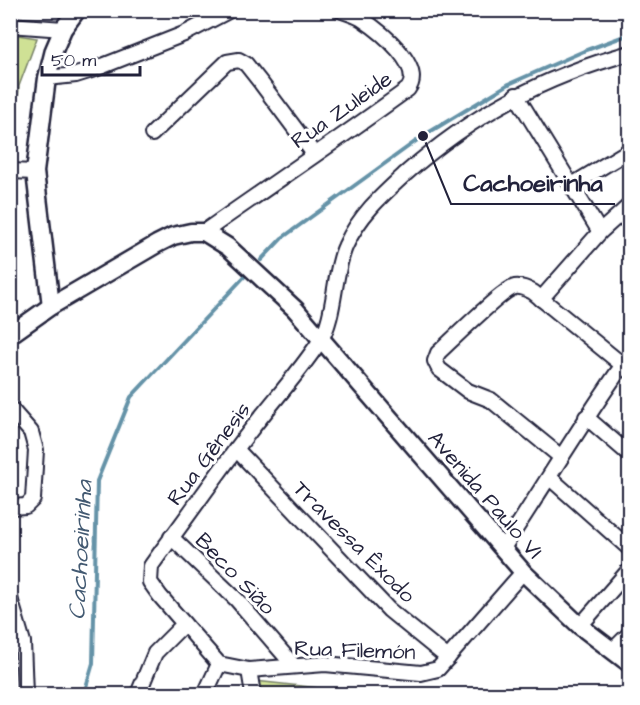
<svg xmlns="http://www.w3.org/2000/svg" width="640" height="705" font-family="'Architects Daughter',sans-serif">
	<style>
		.green { fill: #cfe195; stroke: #788268; stroke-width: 1.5 }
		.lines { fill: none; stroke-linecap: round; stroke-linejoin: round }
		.stream { stroke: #6593a8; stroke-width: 4 }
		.minor-casing { stroke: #22223b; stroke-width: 18 }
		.tertiary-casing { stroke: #22223b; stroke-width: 21 }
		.minor { stroke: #fff; stroke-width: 14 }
		.tertiary { stroke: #fff; stroke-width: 16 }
		.labels { text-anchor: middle; stroke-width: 6; stroke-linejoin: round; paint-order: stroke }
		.street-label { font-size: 22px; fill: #22223b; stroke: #fff }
		.water-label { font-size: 24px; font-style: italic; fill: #435a72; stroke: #fff }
		.leader { fill: none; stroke: #22223b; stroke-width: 2 }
		.callout-dot { fill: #22223b; stroke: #fff; stroke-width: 2 }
		.callout-label { font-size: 24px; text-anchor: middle; font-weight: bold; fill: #22223b; stroke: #fff; stroke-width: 6; stroke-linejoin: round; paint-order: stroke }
	</style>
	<rect width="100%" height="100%" fill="#fff"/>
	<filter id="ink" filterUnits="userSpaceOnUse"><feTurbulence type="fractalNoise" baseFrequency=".0167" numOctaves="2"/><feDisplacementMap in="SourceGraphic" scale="12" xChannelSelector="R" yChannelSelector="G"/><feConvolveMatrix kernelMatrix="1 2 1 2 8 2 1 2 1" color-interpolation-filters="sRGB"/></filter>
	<g filter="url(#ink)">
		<!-- green -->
		<g class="green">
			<polygon points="11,34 37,38 19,86 14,148 10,148"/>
			<polygon points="255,681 374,694 259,694"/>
		</g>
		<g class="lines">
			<!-- stream -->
			<g class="stream">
				<polyline points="261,260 282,238 423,136 509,84 584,51 630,34"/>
				<polyline points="84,694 93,663 97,481 131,397 245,276"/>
			</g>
			<defs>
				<g id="minor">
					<polyline points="10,25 63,29"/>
					<polyline points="47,78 76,75 95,69 184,34 230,10"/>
					<polyline points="516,95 600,232"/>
					<polyline points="152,134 227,62 239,60 246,64 261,83 314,154"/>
					<polyline points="10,171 35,172"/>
					<polyline points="572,185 630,150"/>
					<path d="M204,232C272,184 341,138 408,89C425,66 380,31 362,19C356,15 347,13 340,10"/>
					<polyline points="541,299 600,232 630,205"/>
					<polyline points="10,408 31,432 36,450 33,499 26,506 10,507"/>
					<polyline points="586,417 630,455"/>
					<polyline points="236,449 389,610 448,658"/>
					<path d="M561,457L491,400L468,391L439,369L435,361L438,353C450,342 503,289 515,287C521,286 527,289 533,292L630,371"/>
					<polyline points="550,478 630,549"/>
					<polyline points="171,537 237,600 294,666"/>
					<path d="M503,548C543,488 580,425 622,366"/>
					<path d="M523,572L438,669L421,673L325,664L249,670L219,664L160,596L150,582L151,566L161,552C191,512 219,471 250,431C273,401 299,373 320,341C336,316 333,272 346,245C359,216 381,196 404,175C472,115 542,77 630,53"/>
					<polyline points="10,598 23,642 25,694"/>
					<polyline points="580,626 630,569"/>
					<polyline points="613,650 630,633"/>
					<polyline points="249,670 253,694"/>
					<polyline points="138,694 155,653 184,624"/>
					<polyline points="205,694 219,664"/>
				</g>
				<g id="tertiary">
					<polyline points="51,306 35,172 47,78 54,50 63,29 77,10"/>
					<polyline points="10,335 51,306 157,244 173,236 191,232 204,232 228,247 295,309 523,572 580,626 630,664"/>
				</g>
			</defs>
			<!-- minor casing -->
			<use href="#minor" class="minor-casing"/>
			<!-- tertiary casing -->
			<use href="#tertiary" class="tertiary-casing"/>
			<!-- minor -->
			<use href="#minor" class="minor"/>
			<!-- tertiary -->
			<use href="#tertiary" class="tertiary"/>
		</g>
	</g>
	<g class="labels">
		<!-- street labels -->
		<g class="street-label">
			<text transform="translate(341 109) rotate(-35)" y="8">Rua Zuleide</text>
			<text transform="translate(208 453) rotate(-53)" y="8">Rua Gênesis</text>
			<text transform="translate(486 494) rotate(49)" y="8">Avenida Paulo VI</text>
			<text transform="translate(355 541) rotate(45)" y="8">Travessa Êxodo</text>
			<text transform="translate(236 573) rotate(46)" y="8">Beco Sião</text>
			<text transform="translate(355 649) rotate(2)" y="8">Rua Filemón</text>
		</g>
		<!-- water labels -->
		<g class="water-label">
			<text transform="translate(80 550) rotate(-87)" y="8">Cachoeirinha</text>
		</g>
	</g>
	<!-- callouts -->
	<path class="leader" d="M423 136L451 204H615"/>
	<circle class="callout-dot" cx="423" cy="136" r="6"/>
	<g class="callout-label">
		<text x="533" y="191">Cachoeirinha</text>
	</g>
	<!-- margin -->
	<rect width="640" height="705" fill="none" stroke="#fff" stroke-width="36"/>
	<rect x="18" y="18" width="604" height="669" fill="none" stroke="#22223b" stroke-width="2" filter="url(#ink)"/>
	<!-- scale -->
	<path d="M42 66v9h98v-9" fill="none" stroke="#22223b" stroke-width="3"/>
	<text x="51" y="66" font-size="18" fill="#22223b" stroke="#ffffff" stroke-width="4.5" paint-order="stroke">50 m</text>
</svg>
